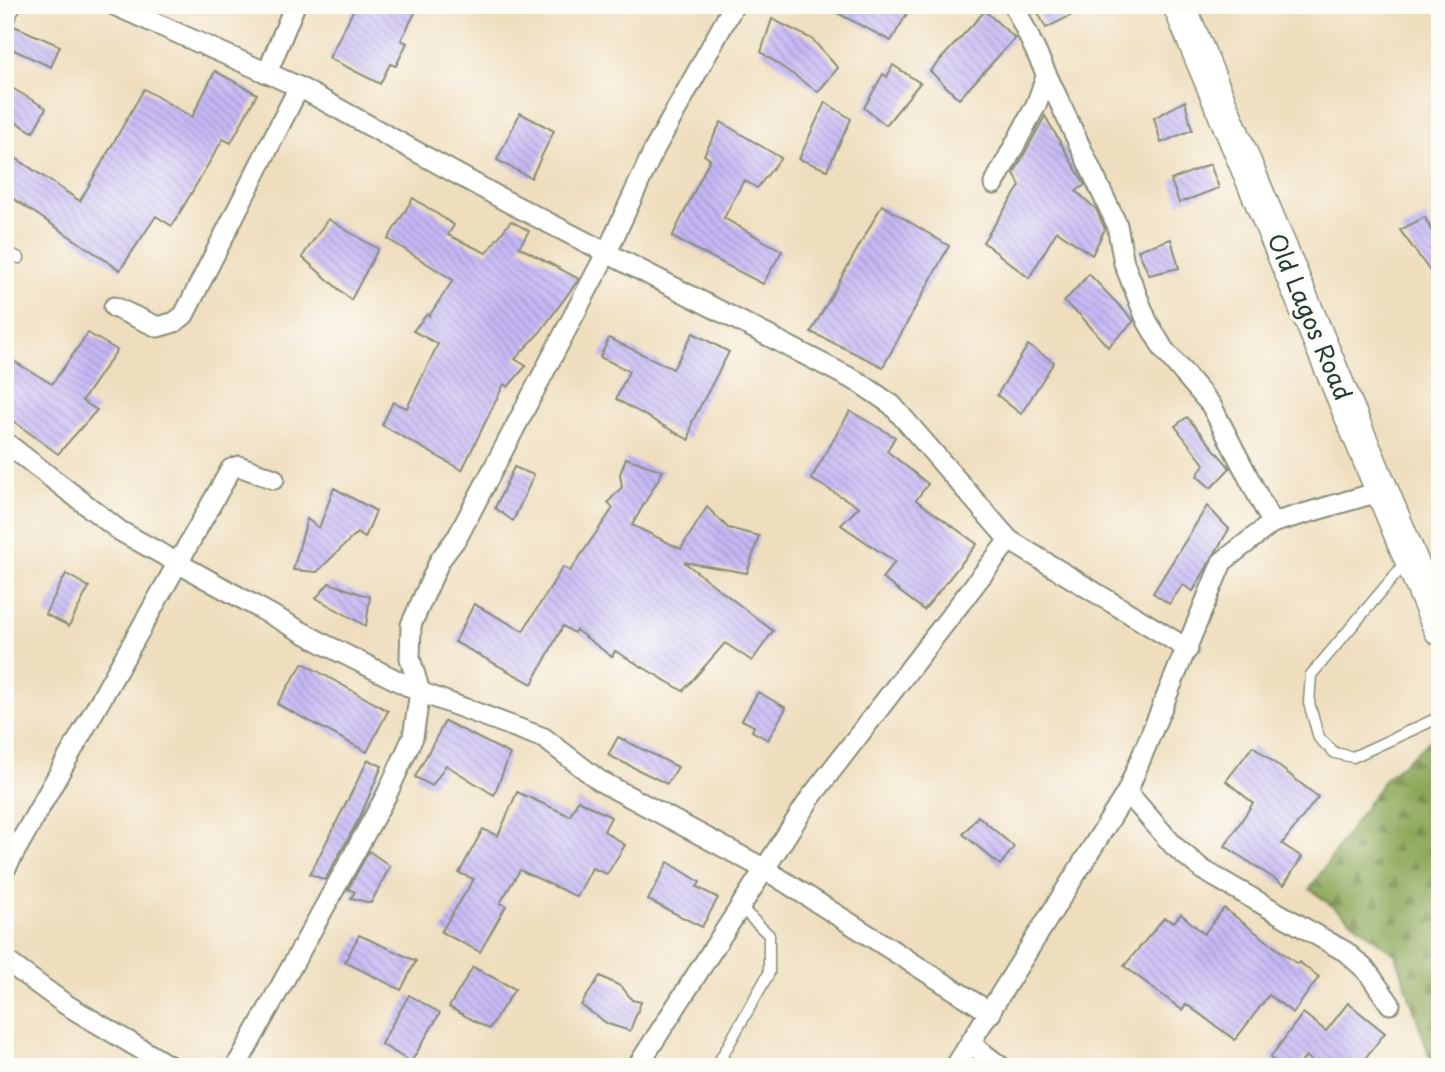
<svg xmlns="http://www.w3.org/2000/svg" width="1445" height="1072" font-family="'Playpen Sans',sans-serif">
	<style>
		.forest { fill: url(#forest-firs); stroke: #567247; stroke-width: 2 }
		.building { fill: url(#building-back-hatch) }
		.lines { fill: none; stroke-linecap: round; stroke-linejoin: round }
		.service-casing { stroke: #878e79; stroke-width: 13 }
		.minor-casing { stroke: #878e79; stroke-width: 23 }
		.primary-casing { stroke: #878e79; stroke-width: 35 }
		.service { stroke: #fff; stroke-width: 10 }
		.minor { stroke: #fff; stroke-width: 19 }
		.primary { stroke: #fff; stroke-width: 32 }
		.labels { text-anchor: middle; stroke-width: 6; stroke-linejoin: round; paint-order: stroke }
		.street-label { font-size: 24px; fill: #1f3d34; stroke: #fdfcf7 }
	</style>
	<defs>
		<pattern id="forest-firs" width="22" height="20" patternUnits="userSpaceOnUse" patternTransform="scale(1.75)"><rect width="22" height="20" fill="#8da85a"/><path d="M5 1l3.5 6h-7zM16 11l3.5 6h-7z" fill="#738a4b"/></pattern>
		<pattern id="building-back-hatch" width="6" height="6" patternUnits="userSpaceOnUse" patternTransform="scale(1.75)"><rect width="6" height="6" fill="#c6b8f5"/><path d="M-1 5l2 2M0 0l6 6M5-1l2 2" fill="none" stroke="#a097c7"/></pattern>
	</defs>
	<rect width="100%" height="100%" fill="#fdfcf7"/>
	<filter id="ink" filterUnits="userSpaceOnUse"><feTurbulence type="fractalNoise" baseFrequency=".0143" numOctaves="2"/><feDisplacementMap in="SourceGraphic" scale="14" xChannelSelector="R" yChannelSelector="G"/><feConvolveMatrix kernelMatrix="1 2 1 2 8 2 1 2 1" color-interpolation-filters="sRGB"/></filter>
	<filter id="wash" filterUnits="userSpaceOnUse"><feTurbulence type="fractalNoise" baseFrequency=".00686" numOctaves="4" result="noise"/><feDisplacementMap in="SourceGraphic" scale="28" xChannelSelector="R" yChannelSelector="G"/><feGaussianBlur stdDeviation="1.57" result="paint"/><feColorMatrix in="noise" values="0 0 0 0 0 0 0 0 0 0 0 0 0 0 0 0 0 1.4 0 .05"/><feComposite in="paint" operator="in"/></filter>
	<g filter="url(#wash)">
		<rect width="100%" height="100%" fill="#efdebe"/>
		<!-- forest -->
		<polygon class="forest" points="1432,739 1440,753 1440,1067 1433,1067 1396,955 1310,889 1384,780"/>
		<g id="blocks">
			<!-- building -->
			<g class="building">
				<polygon points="356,5 419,5 401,40 407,43 396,66 390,64 380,84 329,58"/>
				<polygon points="822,5 912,5 891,41"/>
				<polygon points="1034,5 1092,5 1046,28"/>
				<polygon points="985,11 1015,38 959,99 930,71"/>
				<polygon points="772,19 812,39 838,68 818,92 761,52"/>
				<polygon points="14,26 60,46 51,67 5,46 5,30"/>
				<polygon points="893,65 920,83 886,125 864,108 883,74 887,77"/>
				<polygon points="215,71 257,94 231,143 223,139 172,226 156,216 120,270 5,193 5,170 14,157 80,201 144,89 192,117"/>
				<polygon points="5,84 46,108 33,132 5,116"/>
				<polygon points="1185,101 1192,130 1161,143 1154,118"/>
				<polygon points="825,102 851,119 827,170 799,159"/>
				<polygon points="520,113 554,131 531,178 497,160"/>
				<polygon points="1045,116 1085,185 1076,191 1096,209 1105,229 1092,255 1057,231 1029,278 983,242 1020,186 1014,173"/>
				<polygon points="721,122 781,158 757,188 744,180 724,218 782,251 763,284 672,237 710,159 704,155"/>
				<polygon points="1210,164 1219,188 1179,203 1171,180"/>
				<polygon points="413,198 454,225 448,235 486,253 511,221 529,231 519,247 579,279 540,332 515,359 526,366 508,387 504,384 462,470 382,425 393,402 407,408 438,344 413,331 427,314 429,316 453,280 388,239"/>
				<polygon points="882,205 949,246 883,367 811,332"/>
				<polygon points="1425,217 1440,249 1440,285 1400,230"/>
				<polygon points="328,219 378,249 351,300 302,257"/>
				<polygon points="1171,239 1179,268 1149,275 1138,250"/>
				<polygon points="1089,274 1134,321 1108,347 1081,316 1064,302"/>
				<polygon points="88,333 117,350 82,401 97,410 58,454 5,415 5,356 52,384"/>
				<polygon points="693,333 729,352 692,422 689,440 616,399 629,371 600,357 609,338 673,369"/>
				<polygon points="1028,345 1054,362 1021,414 997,395"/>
				<polygon points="850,411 895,437 887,451 928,484 916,500 977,544 924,610 882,578 895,562 841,525 859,507 811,479"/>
				<polygon points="1187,417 1230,468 1211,488 1197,476 1204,464 1175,426"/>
				<polygon points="626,458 663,471 632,525 681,549 707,507 728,528 759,536 747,573 684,562 773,631 752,661 725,643 683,691 615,651 612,657 576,630 574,633 563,626 532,684 455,642 474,604 523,631 563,567 570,571 613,508 608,502 622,487 620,474"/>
				<polygon points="514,467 534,475 513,521 495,508"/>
				<polygon points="334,488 376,511 365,538 357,533 317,572 293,570 307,519 319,528"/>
				<polygon points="1207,506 1229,529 1193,591 1183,585 1169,604 1153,593"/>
				<polygon points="66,574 89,587 69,626 45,614"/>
				<polygon points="329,583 370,597 366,626 316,598"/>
				<polygon points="303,663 388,711 367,752 277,704"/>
				<polygon points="758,692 786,708 768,740 752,731 754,726 742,720"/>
				<polygon points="445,721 510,754 494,795 446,765 432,786 415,777"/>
				<polygon points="618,737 678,767 667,784 608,755"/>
				<polygon points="1253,746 1318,797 1282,844 1302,857 1284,885 1225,846 1253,803 1226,781"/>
				<polygon points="368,760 382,766 360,817 325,880 310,874"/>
				<polygon points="517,792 570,816 578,800 611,817 604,831 625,845 607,874 592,868 577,897 520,870 500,903 506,906 480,952 441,932 474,879 459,873 483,829 498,836"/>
				<polygon points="978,816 1014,847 1000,865 963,834"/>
				<polygon points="369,851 390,866 371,903 351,898 355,892 348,889"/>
				<polygon points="668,862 700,882 697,887 718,898 702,927 648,900"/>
				<polygon points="1224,908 1297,964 1299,962 1319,977 1293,1013 1269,995 1235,1040 1186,1004 1182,1010 1124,966 1164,918 1174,922 1181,914 1204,934"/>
				<polygon points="359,935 416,961 401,990 345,962"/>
				<polygon points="473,967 515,989 489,1029 449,1007"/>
				<polygon points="600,976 622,987 632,1000 641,1002 630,1031 608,1024 581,1005"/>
				<polygon points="409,995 440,1013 411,1062 381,1044"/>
				<polygon points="1348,1003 1385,1033 1358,1067 1319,1067 1306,1056 1298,1067 1282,1067 1270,1058 1303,1013 1326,1031"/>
			</g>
		</g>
	</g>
	<g filter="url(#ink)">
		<use href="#blocks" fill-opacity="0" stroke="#878e79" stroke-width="2"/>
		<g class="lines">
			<defs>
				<g id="service">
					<polyline points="7,23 16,5"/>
					<polyline points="5,251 19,258"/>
					<polyline points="1407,561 1311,675 1309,703 1319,738 1335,753 1353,757 1440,717"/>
					<polyline points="716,1067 769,973 769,935 741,908"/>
				</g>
				<g id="minor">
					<polyline points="114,5 299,87 506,201 860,383 892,405 1009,540 1188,649"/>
					<polyline points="1014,5 1117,225 1124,263 1147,321 1164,350 1211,405 1272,523"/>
					<polyline points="267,73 295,5"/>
					<polyline points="994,184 1036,105 1046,77"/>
					<polyline points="114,307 158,327 175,322 184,315 299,87"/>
					<polyline points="5,442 120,531 324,644 420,692 544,738 600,781 763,868 991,1013"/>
					<polyline points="1127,792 1174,846 1203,870 1346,952 1367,971 1390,1004"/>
					<polyline points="5,869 231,469 239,466 274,479"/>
					<polyline points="5,960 65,1004 171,1067"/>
					<polyline points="971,1044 1001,1067"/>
					<polyline points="236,1067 387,794 413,737 420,692 410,658 411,625 440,560 458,536 607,252 654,150 734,5"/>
					<polyline points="637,1067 811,797 1009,540"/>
					<polyline points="955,1067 1127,792 1222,562 1272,523 1382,491"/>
				</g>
				<polyline id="primary" points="1179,5 1440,629"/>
			</defs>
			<!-- service casing -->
			<use href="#service" class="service-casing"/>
			<!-- minor casing -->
			<use href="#minor" class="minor-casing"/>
			<!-- primary casing -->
			<use href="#primary" class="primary-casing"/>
			<!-- service -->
			<use href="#service" class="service"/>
			<!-- minor -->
			<use href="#minor" class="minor"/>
			<!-- primary -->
			<use href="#primary" class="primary"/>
		</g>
	</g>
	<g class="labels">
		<!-- street labels -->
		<g class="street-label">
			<text transform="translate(1309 317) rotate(67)" y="8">Old Lagos Road</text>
		</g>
	</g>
	<!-- margin -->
	<rect width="1445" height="1072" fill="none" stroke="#fdfcf7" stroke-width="28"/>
</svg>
